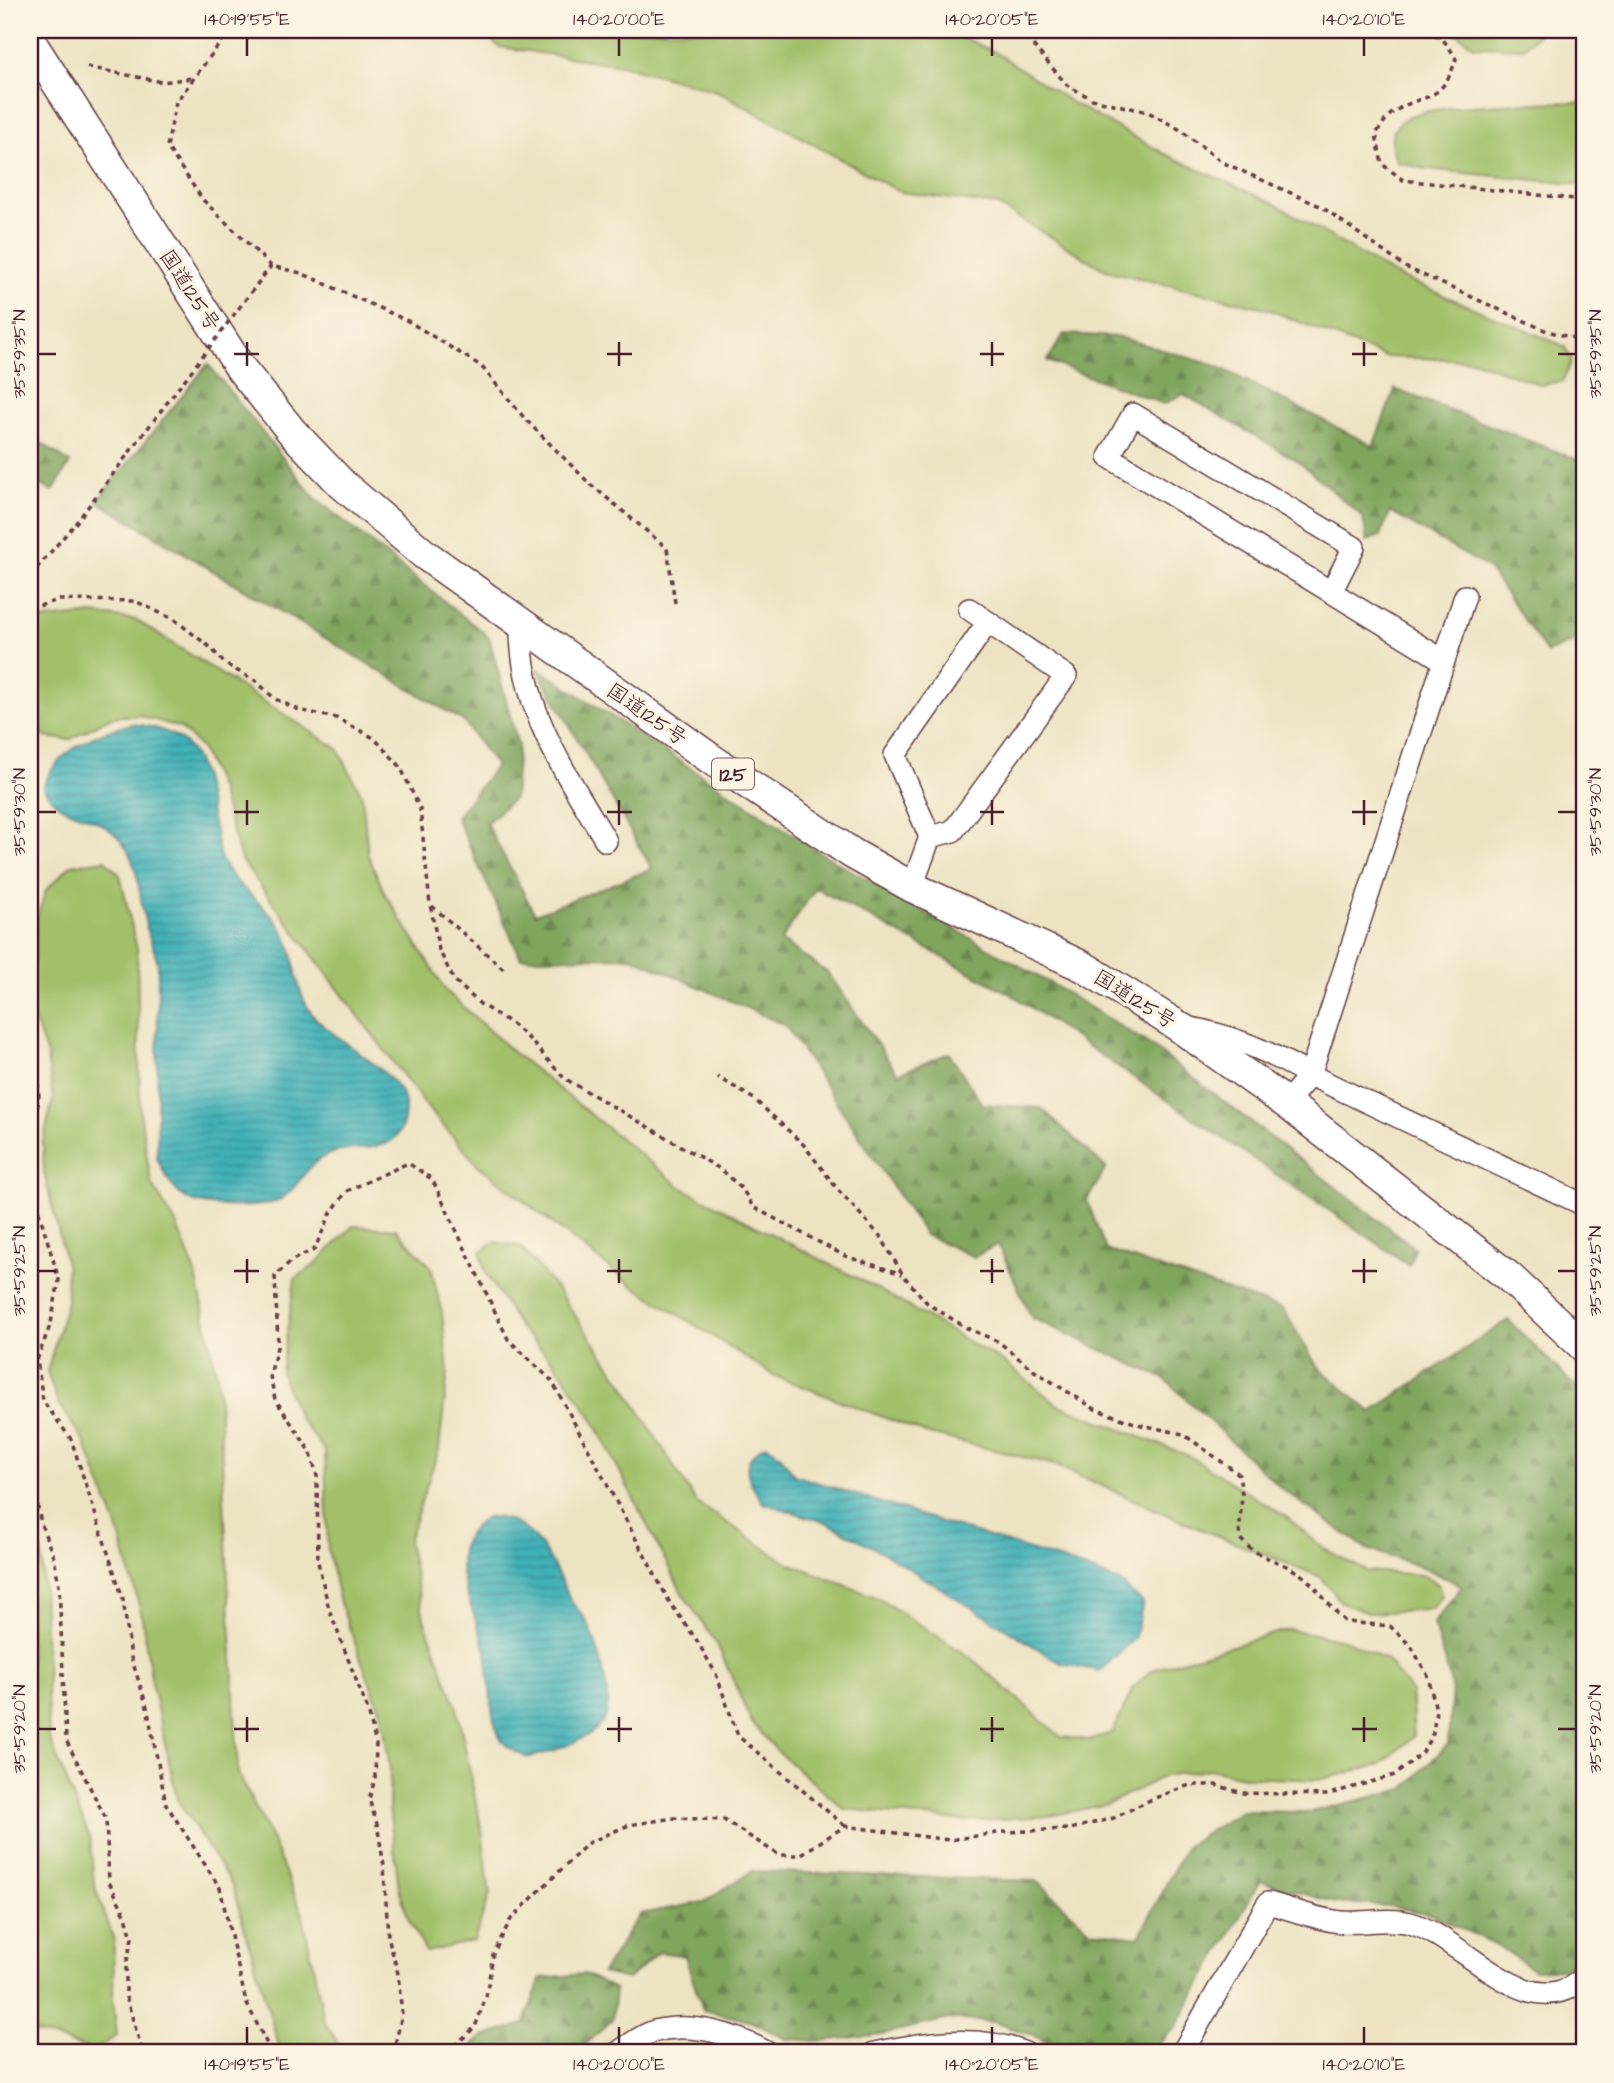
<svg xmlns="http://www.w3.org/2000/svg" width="1614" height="2083" font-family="'Architects Daughter','Klee One',sans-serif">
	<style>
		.green { fill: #a1c069; stroke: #76704a; stroke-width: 2 }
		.forest { fill: url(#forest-firs); stroke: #656244; stroke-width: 2 }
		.water { fill: url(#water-rules); stroke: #456871; stroke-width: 2 }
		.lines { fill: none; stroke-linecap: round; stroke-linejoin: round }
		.minor-casing { stroke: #623c42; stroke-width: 24 }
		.highway-casing { stroke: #623c42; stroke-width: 33 }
		.path { stroke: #623c42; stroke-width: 3.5; stroke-dasharray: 5 5; stroke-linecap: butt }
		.minor { stroke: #fff; stroke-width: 21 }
		.highway { stroke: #fff; stroke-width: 30 }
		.path-bridge { stroke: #623c42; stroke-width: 3.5; stroke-dasharray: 5 5; stroke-linecap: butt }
		.ticks { fill: none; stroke: #4a1f2b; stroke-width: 2.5 }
		.labels { text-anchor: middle; stroke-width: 7; stroke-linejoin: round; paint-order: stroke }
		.shield { fill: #fcf5e5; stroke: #7f5f63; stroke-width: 2 }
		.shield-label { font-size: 19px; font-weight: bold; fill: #4a1f2b }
		.street-label { font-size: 21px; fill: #4a1f2b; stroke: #fcf5e5 }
		.neatline { fill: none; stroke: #4a1f2b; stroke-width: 2.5 }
		.ticks-label { font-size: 18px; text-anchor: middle; fill: #4a1f2b }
	</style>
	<defs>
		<pattern id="forest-firs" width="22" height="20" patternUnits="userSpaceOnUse" patternTransform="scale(1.75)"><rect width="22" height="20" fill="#80a65d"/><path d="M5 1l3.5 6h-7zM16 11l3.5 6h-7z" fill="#6b874d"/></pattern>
		<pattern id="water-rules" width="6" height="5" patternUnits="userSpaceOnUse" patternTransform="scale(1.75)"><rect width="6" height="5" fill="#40b1b7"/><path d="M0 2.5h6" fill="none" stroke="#388f95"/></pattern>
	</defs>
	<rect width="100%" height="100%" fill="#fcf5e5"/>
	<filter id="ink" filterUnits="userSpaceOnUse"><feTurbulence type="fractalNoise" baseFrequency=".0143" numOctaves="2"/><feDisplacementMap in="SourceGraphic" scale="14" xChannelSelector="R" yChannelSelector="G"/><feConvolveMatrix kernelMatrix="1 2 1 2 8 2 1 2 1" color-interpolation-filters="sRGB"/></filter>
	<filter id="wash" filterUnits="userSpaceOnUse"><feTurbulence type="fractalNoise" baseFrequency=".00686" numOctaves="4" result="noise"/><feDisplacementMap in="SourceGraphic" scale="28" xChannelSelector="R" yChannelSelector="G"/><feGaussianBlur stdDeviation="1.57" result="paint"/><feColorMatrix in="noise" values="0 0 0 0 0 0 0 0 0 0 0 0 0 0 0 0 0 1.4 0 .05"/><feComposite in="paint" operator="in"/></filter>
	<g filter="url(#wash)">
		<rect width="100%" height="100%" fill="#ede3c3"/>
		<!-- green -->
		<g class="green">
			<polygon points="476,30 946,30 995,52 1074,104 1165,154 1279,206 1395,275 1564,346 1572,360 1563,381 1541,385 1472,360 1386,357 1265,308 1105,270 997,205 900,192 717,91 621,65 500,47"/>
			<polygon points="1452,30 1542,30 1523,48 1474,46"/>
			<path d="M1584,102V185L1426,169L1397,162C1390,146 1388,132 1403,120C1425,102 1551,103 1584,102Z"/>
			<polygon points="93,614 136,620 338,749 362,796 368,855 385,894 447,992 513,1052 682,1188 876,1288 1005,1363 1058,1405 1189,1456 1288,1518 1324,1549 1366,1571 1422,1575 1438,1584 1442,1597 1431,1609 1368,1613 1341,1602 1321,1577 1193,1526 1055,1465 925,1433 775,1376 630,1284 478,1165 431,1112 241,860 219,787 201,748 181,728 139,715 111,717 69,740 45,737 30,712 30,630 38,620"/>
			<polygon points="105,860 120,875 137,949 140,1112 151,1183 176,1224 196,1274 218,1381 238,1773 268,1832 302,1912 325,2023 345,2053 281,2053 232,1885 177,1799 153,1690 141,1612 117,1527 85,1443 58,1403 47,1372 67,1301 66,1263 44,1172 43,1142 53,1099 47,1055 31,1010 37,918 46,890 71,865"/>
			<polygon points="353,1226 396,1229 431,1267 442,1313 448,1371 439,1449 408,1541 424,1619 457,1708 482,1832 490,1894 474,1941 426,1952 408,1918 399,1888 389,1807 390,1769 382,1715 340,1603 328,1551 325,1451 299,1418 281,1373 295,1279 316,1264"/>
			<polygon points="494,1242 521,1247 558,1291 621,1381 696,1502 786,1562 878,1598 970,1657 1061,1737 1092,1740 1113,1732 1133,1688 1152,1670 1289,1629 1348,1641 1386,1659 1411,1691 1414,1736 1381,1764 1319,1780 1248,1777 1209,1769 1164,1776 1108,1804 1049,1816 965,1821 844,1809 778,1752 752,1723 717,1644 682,1593 594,1421 554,1362 520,1328 485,1271 481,1252"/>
			<polygon points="30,1519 42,1555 49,1738 90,1838 94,1884 114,1940 113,1998 117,2036 93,2050 30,2031"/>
		</g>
		<!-- forest -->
		<g class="forest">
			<polygon points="1064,334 1119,337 1217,366 1373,446 1395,389 1584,462 1584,637 1547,653 1488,568 1390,512 1380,536 1367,541 1363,517 1298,461 1183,394 1164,404 1047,361"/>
			<polygon points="208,364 315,498 489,637 518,745 514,798 486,823 535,914 652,869 536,667 826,856 1057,987 1149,1044 1415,1248 1409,1265 1014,996 816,888 781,940 828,973 898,1074 949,1053 982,1104 1041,1108 1106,1168 1087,1200 1106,1250 1283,1309 1317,1366 1371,1412 1508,1320 1584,1395 1584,1949 1565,1969 1535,1970 1495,1944 1431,1914 1389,1906 1336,1903 1260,1881 1176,2027 1157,2046 1135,2053 1066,2053 1033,2035 993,2022 948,2019 883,2034 821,2041 786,2039 753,2022 703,2010 685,1956 659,1952 628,1979 602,1973 640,1914 704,1902 752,1871 1037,1881 1091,1931 1139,1937 1186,1846 1242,1811 1310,1812 1404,1789 1448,1744 1452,1687 1433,1623 1462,1586 1425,1568 1367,1549 1283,1490 1165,1379 1032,1318 998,1244 974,1257 925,1235 785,1025 632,957 521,958 456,817 496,766 463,721 97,501"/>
			<polygon points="30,435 70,463 53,491 30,480"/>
			<polygon points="585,1974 615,1989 612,2020 577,2053 462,2053 483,2037 524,2024 541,1978"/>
		</g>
		<!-- water -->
		<g class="water">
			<path d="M132,724C206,731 200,771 215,832C217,842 218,855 223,863C236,887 264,903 280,926C299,952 291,985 312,1014C331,1039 404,1074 405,1105C406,1164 355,1139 323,1157C304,1167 297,1192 277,1201C258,1209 201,1209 184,1197C171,1189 164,1172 157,1158L158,966C156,951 149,939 146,925C136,884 141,844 96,821C72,809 59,814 43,787C56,751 96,732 132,724Z"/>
			<path d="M766,1445L781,1456L794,1475L1074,1564L1120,1582L1143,1603L1134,1639L1100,1671L1061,1663L884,1553L828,1523L763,1503C748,1480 736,1461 766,1445Z"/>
			<path d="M489,1517C538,1518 552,1566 572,1602C577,1610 584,1616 588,1624C597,1643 611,1692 607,1712C602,1738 549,1753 527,1758C521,1754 508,1749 504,1743C488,1724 491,1677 486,1653C477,1610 433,1545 489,1517Z"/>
		</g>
	</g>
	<g filter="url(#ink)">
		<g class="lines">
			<defs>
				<g id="minor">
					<polyline points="1331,592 1354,547 1133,414 1109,457 1443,660"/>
					<path d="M521,624C519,708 565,771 606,841"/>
					<polyline points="930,837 895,755 988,622"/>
					<polyline points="912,887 930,837 953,831 1066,676 969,609"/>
					<path d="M1186,1027C1235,1036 1267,1051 1310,1075L1465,596"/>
					<polyline points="1286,1103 1310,1075 1584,1205"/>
					<path d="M617,2053C628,2046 643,2034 655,2031C693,2021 736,2035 768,2053"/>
					<path d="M874,2053C922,2043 978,2033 1025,2053"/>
					<path d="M1182,2053L1268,1903C1292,1909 1317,1920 1341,1922C1363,1924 1388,1917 1410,1923C1463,1937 1529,2030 1584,1977"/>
				</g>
				<polyline id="highway" points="30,41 241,369 293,433 342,484 424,554 711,759 853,854 912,887 1084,967 1178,1026 1286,1103 1509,1277 1584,1347"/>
			</defs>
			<!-- minor casing -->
			<use href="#minor" class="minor-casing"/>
			<!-- highway casing -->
			<use href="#highway" class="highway-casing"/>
			<!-- path -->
			<g class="path">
				<polyline points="230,30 176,102 167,147 203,200 271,266 301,273 408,321 481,366 526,420 589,483 667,548 675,603"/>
				<polyline points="1020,30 1067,85 1092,99 1148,112 1179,129 1222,162 1322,207 1405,267 1547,331 1581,340 1584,349"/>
				<path d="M1336,30C1369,40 1408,20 1439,37C1446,41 1452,52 1456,59C1440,109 1421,90 1390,115C1385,120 1380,128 1376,134L1382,164L1403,180L1584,200"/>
				<polyline points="87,67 162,82 193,78"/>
				<polyline points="30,576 75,524"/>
				<polyline points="30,609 58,600 135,601 175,620 211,648 225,664 256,681 275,699 299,710 336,718 374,738 400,766 420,809 430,904 439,950 454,980 480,1004 512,1024 529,1039 564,1078 722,1170 743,1190 753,1207 845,1256 902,1274"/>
				<polyline points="432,906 506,971"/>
				<polyline points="30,1044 37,1063 39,1098 30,1150 34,1195 59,1280 51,1323 37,1360 43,1401 71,1439 123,1599 131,1657 147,1707 166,1804 220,1888 246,2002 267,2044 267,2053"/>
				<polyline points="30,1466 41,1524 54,1558 59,1585 66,1740 106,1819 109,1882 126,1916 132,1938 126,1966 126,1997 143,2053"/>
				<polyline points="393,2053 402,2015 398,1974 388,1936 384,1866 377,1824 369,1799 375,1779 376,1745 369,1714 329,1609 318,1562 317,1476 310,1451 275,1399 270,1376 278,1343 275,1276 292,1260 314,1250 332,1211 347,1191 408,1163 432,1179 508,1339 552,1381 670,1603 696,1639 716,1674 738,1736 845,1826"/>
				<path d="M447,2053L475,2027L486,1997L493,1954L511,1919L588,1843L629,1825L674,1818L724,1820L779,1855H800L845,1826L949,1840L1004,1832L1070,1829L1114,1818L1150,1800L1190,1785H1216L1242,1793L1326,1795L1395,1775L1423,1752L1433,1733L1436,1710L1428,1676L1411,1646L1390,1626L1346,1622C1330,1609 1320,1590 1304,1577C1282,1559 1258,1561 1239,1537L1242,1494L1239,1474L1183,1434L1137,1424L1095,1409L1033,1370L999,1342L967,1328L928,1304L903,1275L881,1237L839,1191L803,1144L754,1099L718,1077"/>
			</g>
			<!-- minor -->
			<use href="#minor" class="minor"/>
			<!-- highway -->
			<use href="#highway" class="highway"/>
			<!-- path-bridge -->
			<polyline class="path-bridge" points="75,524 271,266"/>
		</g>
	</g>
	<!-- ticks -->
	<path class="ticks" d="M247,38V56M619,38V56M992,38V56M1364,38V56M247,342V366M619,342V366M992,342V366M1364,342V366M38,354H56M234,354H259M607,354H632M980,354H1004M1352,354H1377M1558,354H1576M247,800V825M619,800V825M992,800V825M1364,800V825M38,812H56M234,812H259M607,812H632M980,812H1004M1352,812H1377M1558,812H1576M247,1259V1283M619,1259V1283M992,1259V1283M1364,1259V1283M38,1271H56M234,1271H259M607,1271H632M980,1271H1004M1352,1271H1377M1558,1271H1576M247,1717V1742M619,1717V1742M992,1717V1742M1364,1717V1742M38,1729H56M234,1729H259M607,1729H632M980,1729H1004M1352,1729H1377M1558,1729H1576M247,2027V2044M619,2027V2044M992,2027V2044M1364,2027V2044"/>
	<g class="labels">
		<!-- shield labels -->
		<rect class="shield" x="712" y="758.5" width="42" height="31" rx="5"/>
		<g class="shield-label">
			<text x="733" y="781">125</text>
		</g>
		<!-- street labels -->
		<g class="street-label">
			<text transform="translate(190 290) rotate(57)" y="7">国道125号</text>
			<text transform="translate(647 714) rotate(35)" y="7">国道125号</text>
			<text transform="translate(1135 999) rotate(32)" y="7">国道125号</text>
		</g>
	</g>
	<!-- margin -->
	<rect width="1614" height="2083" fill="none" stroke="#fcf5e5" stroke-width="77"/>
	<rect x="38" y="38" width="1538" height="2006" class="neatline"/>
	<g class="ticks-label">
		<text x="247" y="25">140°19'55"E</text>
		<text x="619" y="25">140°20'00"E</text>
		<text x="992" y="25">140°20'05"E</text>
		<text x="1364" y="25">140°20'10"E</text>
		<text transform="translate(19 354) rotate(-90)" y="6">35°59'35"N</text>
		<text transform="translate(1595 354) rotate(-90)" y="6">35°59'35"N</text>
		<text transform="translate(19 812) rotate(-90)" y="6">35°59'30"N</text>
		<text transform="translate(1595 812) rotate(-90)" y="6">35°59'30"N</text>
		<text transform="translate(19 1271) rotate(-90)" y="6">35°59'25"N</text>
		<text transform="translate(1595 1271) rotate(-90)" y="6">35°59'25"N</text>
		<text transform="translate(19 1729) rotate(-90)" y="6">35°59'20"N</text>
		<text transform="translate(1595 1729) rotate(-90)" y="6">35°59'20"N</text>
		<text x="247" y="2070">140°19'55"E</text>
		<text x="619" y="2070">140°20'00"E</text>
		<text x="992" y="2070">140°20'05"E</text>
		<text x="1364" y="2070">140°20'10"E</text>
	</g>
</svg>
